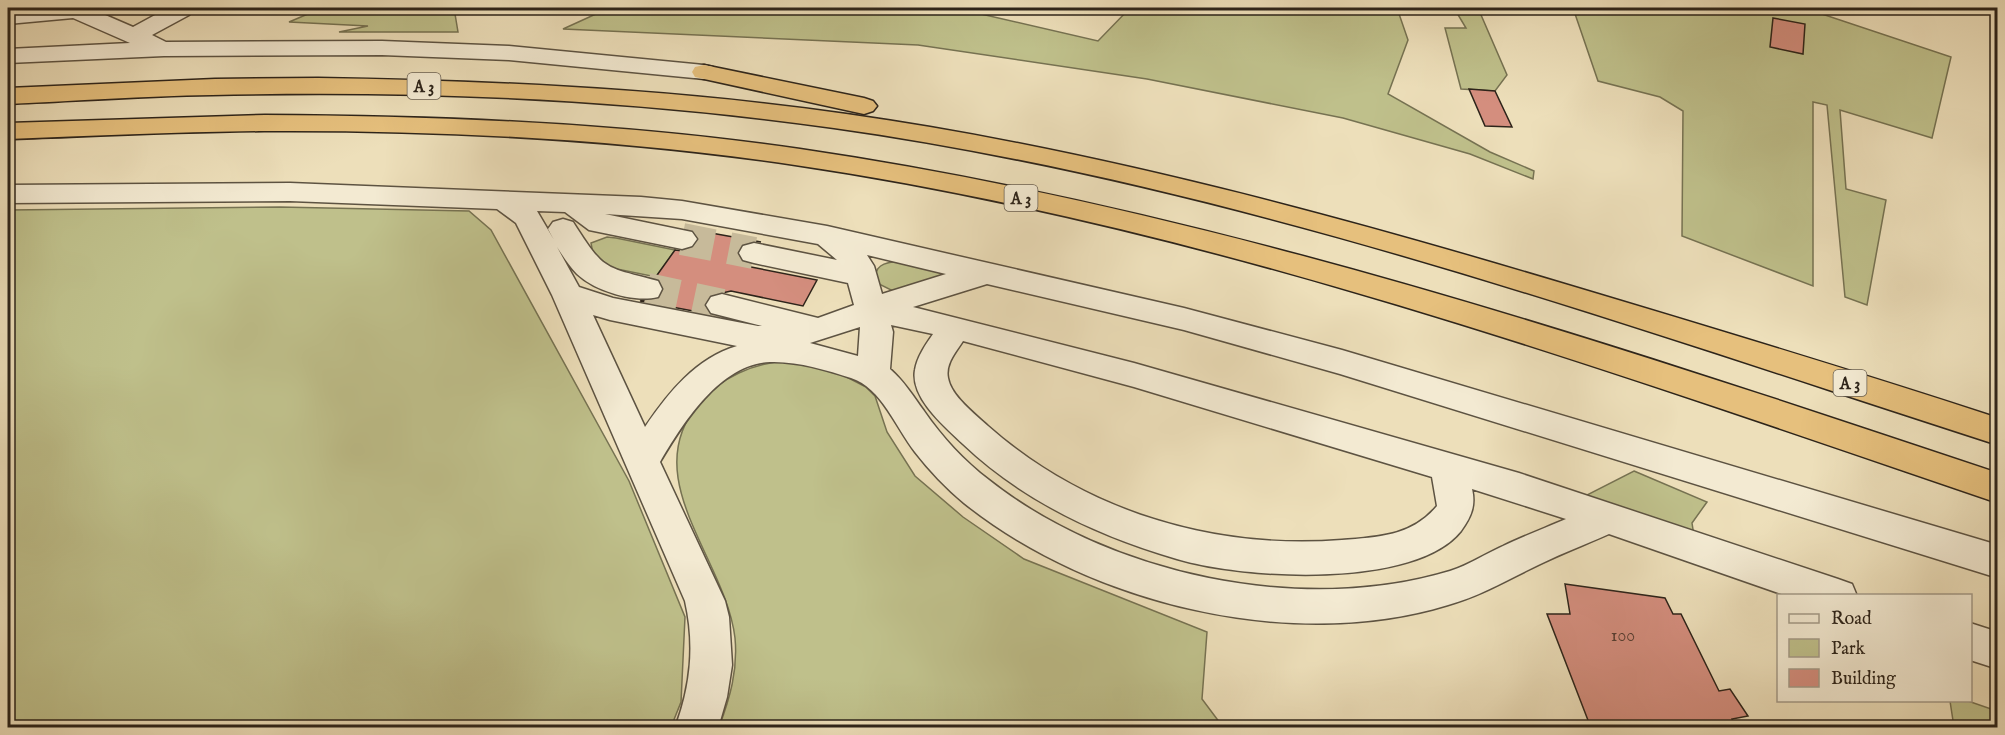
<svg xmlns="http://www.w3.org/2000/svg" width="2005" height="735" font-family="'IM FELL English',serif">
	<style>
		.green { fill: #bfc08b; stroke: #767252; stroke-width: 1.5 }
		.building { fill: #d48e7e; stroke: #2d241a; stroke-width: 1.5 }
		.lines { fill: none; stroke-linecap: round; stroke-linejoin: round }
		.minor-tunnel { stroke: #c7ba9a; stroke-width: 32; stroke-dasharray: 32 16; stroke-linecap: butt }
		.minor-casing { stroke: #5d5342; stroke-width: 3 }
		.highway-casing { stroke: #2d241a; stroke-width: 3 }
		.minor { fill: #f3ead2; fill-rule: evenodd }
		.highway { fill: #e6c07d; fill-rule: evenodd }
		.labels { text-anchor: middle; stroke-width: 4.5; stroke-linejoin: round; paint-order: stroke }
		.shield { fill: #f3ead2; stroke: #685f51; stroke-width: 1.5 }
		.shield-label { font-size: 16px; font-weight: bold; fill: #2d241a }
		.near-number-label { font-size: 18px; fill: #573e33 }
	</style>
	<rect width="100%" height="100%" fill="#eddfba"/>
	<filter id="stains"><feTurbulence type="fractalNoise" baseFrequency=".00333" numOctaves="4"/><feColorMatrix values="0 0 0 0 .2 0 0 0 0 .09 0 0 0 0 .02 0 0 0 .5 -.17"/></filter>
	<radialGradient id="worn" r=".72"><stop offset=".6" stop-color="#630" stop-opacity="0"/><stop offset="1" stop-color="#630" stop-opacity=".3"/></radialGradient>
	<!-- green -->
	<g class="green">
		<polygon points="322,8 454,8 458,32 339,32 368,26 289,22"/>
		<polygon points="609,8 955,8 1098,41 1130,8 1397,8 1408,40 1388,94 1490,152 1534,171 1533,179 1470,154 1343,118 1147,79 918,45 563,29"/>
		<polygon points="1454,8 1478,8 1507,75 1495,91 1461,89 1445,28 1466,28"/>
		<polygon points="1573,8 1804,8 1951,57 1932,138 1840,110 1846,189 1886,200 1867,305 1845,297 1827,105 1813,102 1813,286 1682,236 1683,111 1660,97 1598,81"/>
		<polygon points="280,207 469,211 491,230 629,481 685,617 681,702 671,727 8,727 8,210"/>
		<polygon points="607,237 616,238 675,250 656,277 612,268 593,254 591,243"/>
		<path d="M900,261L943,269L947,275L893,291L877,283C871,266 885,262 900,261Z"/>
		<path d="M787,361L837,372L866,387L875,396L887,432L915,476L963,517L1024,559L1207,632L1202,699L1223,727H719C730,698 738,670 735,638C726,559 636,478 699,403C721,377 754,363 787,361Z"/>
		<polygon points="1634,471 1707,502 1692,523 1694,536 1581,498"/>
		<polygon points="1950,701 1968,701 1997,711 1997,727 1954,727"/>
	</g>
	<!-- building -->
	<g class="building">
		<polygon points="1773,18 1805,24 1803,54 1770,47"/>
		<polygon points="1469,89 1495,91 1512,127 1485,126"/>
		<polygon points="689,229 761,242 753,241 741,245 737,254 741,261 748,264 746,266 817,280 803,306 731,291 709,296 704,306 709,314 640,301 660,298 664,288 660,280 655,278 675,250 683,251 693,248 699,240 694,231"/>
		<polygon points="1565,584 1665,598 1673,614 1681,614 1719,691 1730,689 1748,716 1732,719 1736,728 1591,728 1547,614 1570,614"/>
	</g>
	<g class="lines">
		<!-- minor-tunnel -->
		<g class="minor-tunnel">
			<polyline points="682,239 754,253"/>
			<polyline points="647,289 722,305"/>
		</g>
		<defs>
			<g id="minor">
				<polygon points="27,8 89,8 133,27 168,8 191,8 193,10 189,15 152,35 166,42 382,41 509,46 704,65 713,67 716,72 713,77 704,79 509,60 382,55 164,56 8,63 8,49 130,43 73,18 8,24 8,10"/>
				<path d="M290,183L641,197L682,201L827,226L1184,308L1342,350L1998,545V578L1340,374L1184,330L987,284L913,307L1134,363L1519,473L1838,579L1852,584L1857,596H1787L1609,534C1582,546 1555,556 1528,570C1502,583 1477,597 1448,605C1292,653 1090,604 964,503C946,488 929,470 915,452C896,428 882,388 851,378C826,370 797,361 770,362C720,364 683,423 660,462L725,601L729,617L732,665L727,697L718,728H675C691,685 695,645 685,601L552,295L516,223L497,209L290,201L8,203V185ZM537,211L565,212L589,230L682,249L692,246L697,239L692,232L605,214L682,219L818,244L837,260L754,243L743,246L739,253L743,260L754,263L848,283L854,305L818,318L722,294L711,297L706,305L711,313L762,326H758L613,298L579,287L557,247C563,256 569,266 577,274C595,291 634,303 658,297L662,289L658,281C603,266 605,272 573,222L563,219L553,222L548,229L554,240ZM867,255L946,274L882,294L874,266ZM593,315L610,320L737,346C696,358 668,393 645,427ZM891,325L933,334C926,344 917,357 915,370C910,398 945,427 963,444C1023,501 1098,536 1177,559C1243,579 1415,589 1461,531C1471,517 1476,506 1472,489L1566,519C1545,528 1524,536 1503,546C1485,554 1469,565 1450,571C1302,616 1109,575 989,480C964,461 942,437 924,411C913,396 904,381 890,369L893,332ZM860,327L858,356L810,343ZM963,341L1134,387L1432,477L1437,506C1412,536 1379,537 1342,540C1214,550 1085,512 988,426C975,414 951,396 948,378C945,364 956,352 963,341Z"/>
				<polygon points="1970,623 1998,632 1998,669 1970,660"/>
			</g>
			<g id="highway">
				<polygon points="704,65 864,98 873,101 877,106 873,111 864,114 695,77 692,72 695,67"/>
				<path d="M318,78C523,81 728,92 930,127C1146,164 1358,222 1568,285C1712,328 1855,371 1998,418V445C1616,322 1233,184 834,128C629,99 419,90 212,95C144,96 76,101 8,104V88L215,79Z"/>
				<path d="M265,115C443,116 623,123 800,149C1209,209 1606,342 1998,473V503C1604,369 1208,226 795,165C620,139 441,130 264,131C178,132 93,136 8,139V123Z"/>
			</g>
		</defs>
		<!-- minor casing -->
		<use href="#minor" class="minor-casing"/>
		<!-- highway casing -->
		<use href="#highway" class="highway-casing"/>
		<!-- minor -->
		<use href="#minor" class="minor"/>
		<!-- highway -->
		<use href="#highway" class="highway"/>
	</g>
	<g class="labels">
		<!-- shield labels -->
		<g class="shield">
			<rect x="407.5" y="73" width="33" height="26" rx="4.5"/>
			<rect x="1004.5" y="185" width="33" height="26" rx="4.5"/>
			<rect x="1833.5" y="370" width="33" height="26" rx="4.5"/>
		</g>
		<g class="shield-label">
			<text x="424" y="92">A 3</text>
			<text x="1021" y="204">A 3</text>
			<text x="1850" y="389">A 3</text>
		</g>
		<!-- near-number labels -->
		<g class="near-number-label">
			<text x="1623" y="641">100</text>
		</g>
	</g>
	<!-- margin -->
	<rect width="2005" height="735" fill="none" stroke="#eddfba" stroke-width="30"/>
	<rect x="9" y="9" width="1987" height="717" fill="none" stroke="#2d241a" stroke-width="3"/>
	<rect x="15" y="15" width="1975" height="705" fill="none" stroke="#2d241a" stroke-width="1.5"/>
	<!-- legend -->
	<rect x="1777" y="594" width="195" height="108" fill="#f3ead2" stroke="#a49b88" stroke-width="1.5"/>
	<rect x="1789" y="614" width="30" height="9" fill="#f3ead2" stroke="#a49b88" stroke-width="1.5"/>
	<text x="1831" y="624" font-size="18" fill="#2d241a">Road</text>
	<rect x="1789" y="639" width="30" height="18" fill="#bfc08b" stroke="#a49b88" stroke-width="1.5"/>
	<text x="1831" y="654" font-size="18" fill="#2d241a">Park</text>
	<rect x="1789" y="669" width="30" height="18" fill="#d48e7e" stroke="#a49b88" stroke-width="1.5"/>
	<text x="1831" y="684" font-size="18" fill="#2d241a">Building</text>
	<rect width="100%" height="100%" filter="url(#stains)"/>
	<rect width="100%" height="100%" fill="url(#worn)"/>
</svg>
